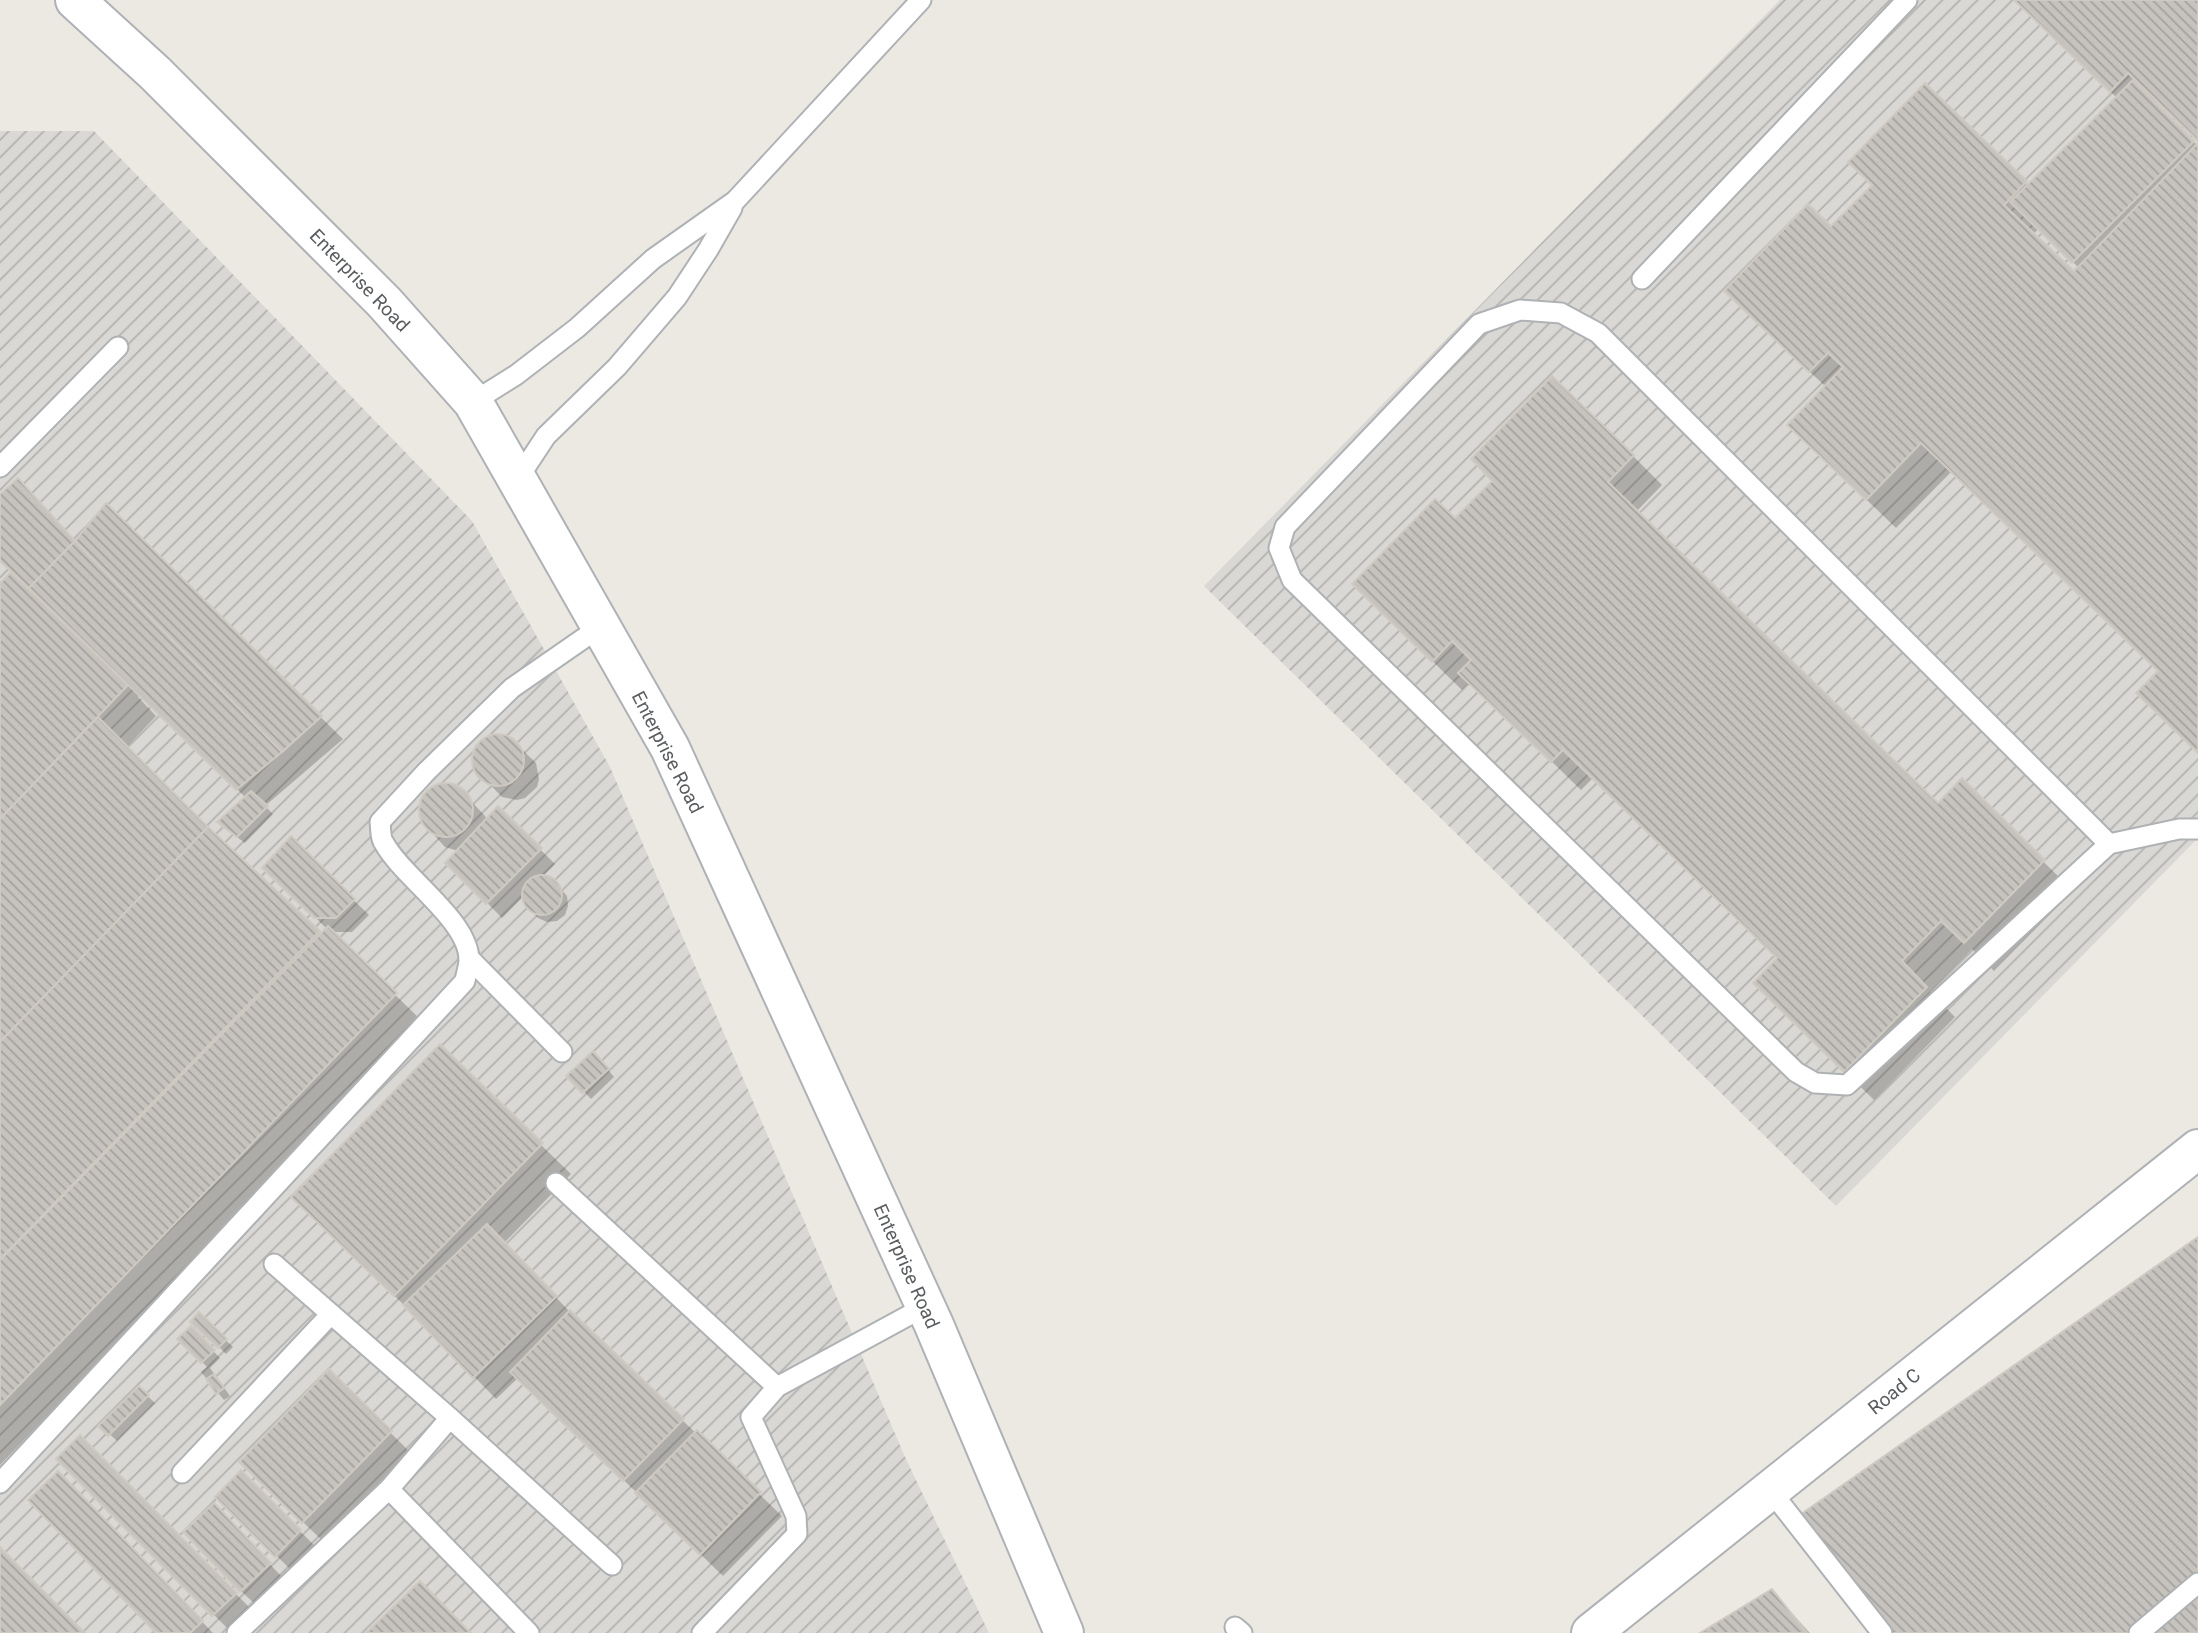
<svg xmlns="http://www.w3.org/2000/svg" width="2198" height="1633" font-family="Roboto,sans-serif">
	<style>
		.industrial { fill: url(#industrial-furrows) }
		.shadow { fill: #0003; fill-rule: evenodd }
		.building { fill: url(#building-back-hatch); stroke: #cfcac1; stroke-width: 2 }
		.lines { fill: none; stroke-linecap: round; stroke-linejoin: round }
		.service-casing { stroke: #afb2b5; stroke-width: 23 }
		.minor-casing { stroke: #afb2b5; stroke-width: 42 }
		.secondary-casing { stroke: #aeb1b5; stroke-width: 42 }
		.service { stroke: #fff; stroke-width: 19 }
		.minor { stroke: #fff; stroke-width: 38 }
		.secondary { stroke: #fff; stroke-width: 38 }
		.labels { text-anchor: middle; stroke-width: 7; stroke-linejoin: round; paint-order: stroke }
		.street-label { font-size: 19px; fill: #5a5d60; stroke: #fff }
	</style>
	<defs>
		<pattern id="industrial-furrows" width="10" height="10" patternUnits="userSpaceOnUse" patternTransform="scale(1.75)"><rect width="10" height="10" fill="#dad8d4"/><path d="M-1 1l2-2M0 10L10 0M9 11l2-2" fill="none" stroke="#b4b2af"/></pattern>
		<pattern id="building-back-hatch" width="6" height="6" patternUnits="userSpaceOnUse" patternTransform="scale(1.75)"><rect width="6" height="6" fill="#c6c3be"/><path d="M-1 5l2 2M0 0l6 6M5-1l2 2" fill="none" stroke="#a4a29e"/></pattern>
	</defs>
	<rect width="100%" height="100%" fill="#ebe9e2"/>
	<!-- industrial -->
	<g class="industrial">
		<polygon points="1780,0 2198,0 2198,838 1836,1206 1204,586"/>
		<polygon points="0,131 94,131 472,521 610,767 905,1457 989,1633 0,1633"/>
	</g>
	<!-- shadow -->
	<g class="shadow">
		<path d="M2016,0H2198V139L2158,101L2155,104L2198,146V751L2160,671L1952,471L1896,528L1819,454L1826,387L1755,320L1831,229L1874,186L1925,86L2029,186L2117,98ZM2039,228L2079,268L2074,274L2033,235Z"/>
		<polygon points="1633,456 1662,485 1636,512 1938,806 1962,781 2073,891 1994,971 1972,949 1930,992 1955,1017 1874,1100 1755,983 1779,959 1593,778 1581,790 1470,682 1462,690 1383,613 1455,521"/>
		<polygon points="0,496 75,543 106,506 343,739 265,806 273,814 245,843 226,829 246,798 140,695 138,697 156,716 126,748 207,828 322,935 327,929 265,868 291,839 369,915 352,932 331,932 425,1024 0,1465 0,586 90,651 93,649 0,559"/>
		<polygon points="500,735 508,736 536,763 539,779 537,787 525,798 517,800 502,797 475,769 475,752 484,739"/>
		<polygon points="450,784 458,787 485,816 487,820 498,808 555,864 543,876 553,880 567,896 568,906 565,915 557,921 547,922 538,918 524,903 524,896 502,918 448,863 458,851 445,847 424,824 421,817 422,800 426,793 433,787"/>
		<polygon points="440,1047 571,1174 504,1243 569,1311 782,1516 723,1576 518,1378 496,1399 409,1310 323,1226"/>
		<polygon points="600,1060 614,1077 591,1099 569,1076"/>
		<polygon points="199,1315 233,1347 226,1354 193,1321"/>
		<polygon points="191,1328 220,1358 210,1368 230,1396 224,1400 201,1372 207,1367 180,1339"/>
		<polygon points="329,1372 413,1455 326,1544 263,1484"/>
		<polygon points="139,1388 155,1403 117,1441 101,1426"/>
		<polygon points="80,1438 258,1616 232,1633 59,1459"/>
		<polygon points="241,1473 315,1546 291,1570 217,1497"/>
		<polygon points="81,1496 213,1633 158,1633"/>
		<polygon points="228,1520 284,1579 256,1605 241,1591"/>
		<polygon points="1772,1591 1810,1633 1704,1633"/>
	</g>
	<!-- building -->
	<g class="building">
		<polygon points="2014,0 2198,0 2198,141 2128,73 2110,92"/>
		<polygon points="2133,80 2194,141 2072,263 2010,202"/>
		<polygon points="1925,83 2027,181 2004,205 2074,271 2198,143 2198,753 2136,693 2158,671 1921,443 1866,500 1787,425 1843,367 1828,353 1809,372 1724,291 1808,204 1831,226 1872,185 1848,162"/>
		<polygon points="1552,376 1634,455 1608,482 1938,803 1962,778 2045,860 1964,943 1941,921 1902,961 1927,987 1844,1072 1753,983 1777,958 1563,750 1551,762 1458,673 1471,660 1452,641 1432,662 1352,584 1435,499 1455,518 1492,481 1471,459"/>
		<polygon points="18,478 75,541 29,588 0,561 0,494"/>
		<polygon points="106,503 322,716 282,752 75,541"/>
		<polygon points="75,541 282,752 236,790 29,588"/>
		<polygon points="11,572 128,685 0,819 0,583"/>
		<polygon points="98,717 208,827 0,1042 0,819"/>
		<circle cx="498" cy="760" r="26"/>
		<circle cx="446" cy="810" r="27"/>
		<polygon points="251,791 268,806 237,837 217,822"/>
		<polygon points="498,806 542,848 486,904 445,863"/>
		<polygon points="208,827 320,931 0,1259 0,1042"/>
		<polygon points="291,836 355,899 336,918 314,918 262,868"/>
		<circle cx="542" cy="895" r="20"/>
		<polygon points="328,926 397,993 0,1405 0,1260"/>
		<polygon points="440,1044 543,1143 394,1296 291,1197"/>
		<polygon points="593,1051 609,1069 582,1093 566,1076"/>
		<polygon points="487,1224 557,1296 473,1378 403,1305"/>
		<polygon points="2198,1237 2198,1633 1890,1633 1797,1517"/>
		<polygon points="570,1310 684,1419 623,1481 510,1372"/>
		<polygon points="199,1312 227,1339 218,1348 190,1322"/>
		<polygon points="191,1326 215,1350 201,1363 177,1339"/>
		<polygon points="329,1369 392,1431 302,1523 239,1462"/>
		<polygon points="214,1374 224,1388 216,1394 206,1379"/>
		<polygon points="139,1386 149,1395 108,1436 98,1426"/>
		<polygon points="697,1430 761,1492 700,1555 635,1493"/>
		<polygon points="80,1435 237,1593 212,1616 56,1459"/>
		<polygon points="241,1470 301,1530 275,1557 215,1497"/>
		<polygon points="58,1471 203,1621 190,1633 156,1633 28,1500"/>
		<polygon points="214,1503 271,1563 240,1592 183,1532"/>
		<polygon points="0,1547 85,1633 0,1633"/>
		<polygon points="420,1581 471,1633 366,1633"/>
		<polygon points="1772,1589 1807,1633 1700,1633"/>
	</g>
	<g class="lines">
		<defs>
			<g id="service">
				<polyline points="1642,279 1907,0"/>
				<polyline points="473,402 516,375 577,328 653,259 735,201 921,0"/>
				<polyline points="0,467 118,347"/>
				<polyline points="517,480 546,436 617,367 677,297 708,250 732,208"/>
				<polyline points="2109,844 1598,333 1561,313 1520,310 1479,324 1285,527 1279,548 1292,580 1796,1072 1815,1083 1847,1085 2109,844 2179,829 2198,829"/>
				<polyline points="469,958 562,1052"/>
				<polyline points="556,1183 777,1387"/>
				<polyline points="274,1264 450,1418 612,1565"/>
				<polyline points="182,1473 331,1314"/>
				<path d="M0,1483L465,981C466,974 469,966 469,960C469,920 403,878 384,843C380,838 381,829 380,822L426,772L512,688L600,627"/>
				<polyline points="389,1489 529,1633"/>
				<polyline points="1770,1490 1882,1633"/>
				<polyline points="1235,1627 1242,1633"/>
				<polyline points="237,1633 389,1489 450,1418"/>
				<polyline points="702,1633 797,1534 796,1516 751,1417 777,1387 926,1306"/>
				<polyline points="2139,1633 2198,1583"/>
			</g>
			<polyline id="minor" points="1591,1633 2198,1149"/>
			<polyline id="secondary" points="75,0 155,73 384,302 473,402 670,748 934,1325 1064,1633"/>
		</defs>
		<!-- service casing -->
		<use href="#service" class="service-casing"/>
		<!-- minor casing -->
		<use href="#minor" class="minor-casing"/>
		<!-- secondary casing -->
		<use href="#secondary" class="secondary-casing"/>
		<!-- service -->
		<use href="#service" class="service"/>
		<!-- minor -->
		<use href="#minor" class="minor"/>
		<!-- secondary -->
		<use href="#secondary" class="secondary"/>
	</g>
	<g class="labels">
		<!-- street labels -->
		<g class="street-label">
			<text transform="translate(360 280) rotate(46)" y="7">Enterprise Road</text>
			<text transform="translate(668 752) rotate(63)" y="7">Enterprise Road</text>
			<text transform="translate(907 1266) rotate(66)" y="7">Enterprise Road</text>
			<text transform="translate(1894 1391) rotate(-39)" y="7">Road C</text>
		</g>
	</g>
</svg>
